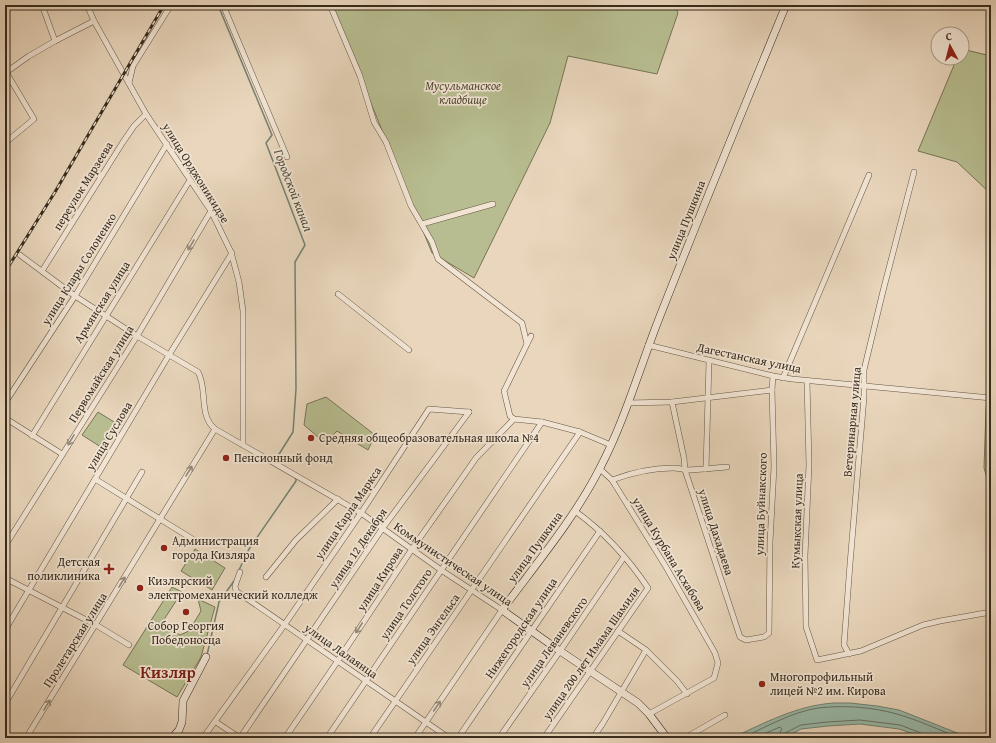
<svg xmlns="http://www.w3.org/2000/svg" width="996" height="743" font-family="'Gentium Book Plus',serif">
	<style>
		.green { fill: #b7bd90; stroke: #777456 }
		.water { fill: #99baaa; stroke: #728172 }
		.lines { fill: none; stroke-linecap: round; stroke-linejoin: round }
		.shore { stroke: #687264; stroke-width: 1 }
		.stream { stroke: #728172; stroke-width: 1.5 }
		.street-casing { stroke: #645645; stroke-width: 6 }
		.secondary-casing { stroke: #372b1d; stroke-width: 8 }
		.street { stroke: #f1e4d3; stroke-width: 5 }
		.secondary { stroke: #f1e4d3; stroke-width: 7 }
		.rail-casing { stroke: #372b1d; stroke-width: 3 }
		.rail { stroke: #f1e4d3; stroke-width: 1.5; stroke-dasharray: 4.5; stroke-linecap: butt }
		.oneway { stroke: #948878 }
		.poi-dot { fill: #8f2418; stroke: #f1e4d3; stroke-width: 1.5 }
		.labels { text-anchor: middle; stroke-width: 3.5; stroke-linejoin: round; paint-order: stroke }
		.park-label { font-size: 12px; font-style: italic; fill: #514834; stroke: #f1e4d3 }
		.street-label { font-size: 12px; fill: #372b1d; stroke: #f1e4d3 }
		.poi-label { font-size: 12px; fill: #372b1d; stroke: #f1e4d3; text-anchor: start }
		.water-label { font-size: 13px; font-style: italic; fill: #504f40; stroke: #f1e4d3 }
		.district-label { font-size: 16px; font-weight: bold; fill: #7a1f14; stroke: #f1e4d3 }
	</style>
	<rect width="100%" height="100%" fill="#e9d6bc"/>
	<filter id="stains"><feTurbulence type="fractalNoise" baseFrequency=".005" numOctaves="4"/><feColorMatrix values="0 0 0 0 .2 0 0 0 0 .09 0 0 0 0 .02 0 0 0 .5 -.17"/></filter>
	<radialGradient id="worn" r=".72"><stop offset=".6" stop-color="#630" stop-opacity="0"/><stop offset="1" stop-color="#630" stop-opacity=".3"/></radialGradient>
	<!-- green -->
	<g class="green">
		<polygon points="331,5 675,5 678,13 657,74 568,56 550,123 474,278 432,253"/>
		<polygon points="962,49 991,56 991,194 957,162 918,151 957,58 962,58"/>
		<polygon points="991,359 991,491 984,468 986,410"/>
		<polygon points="326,397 375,435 368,450 337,431 325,443 304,425 307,404"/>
		<polygon points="98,412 119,425 104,449 82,435"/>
		<polygon points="195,549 225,568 212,590 181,571"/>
		<polygon points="172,587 188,595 178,598 165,618 166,626 180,635 189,631 201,611 198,599 215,607 201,657 177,697 123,665"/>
	</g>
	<!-- water -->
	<path class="water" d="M833,703H850L877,706L899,710L970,738H925L899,729L860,724L828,726L801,729L785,738H732C764,723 796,706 833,703Z"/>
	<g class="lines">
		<!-- shore -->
		<g class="shore">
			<path d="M742,738C766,727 792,712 818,708C844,705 872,707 897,714C918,720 939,730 960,738"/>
			<polyline points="754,738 780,727 782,729 779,734 779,738"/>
			<polyline points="784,738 785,733 801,725 827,722 860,720 900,725 921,733 923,735 924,738"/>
		</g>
		<!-- stream -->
		<g class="stream">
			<polyline points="218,5 272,135 266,143 305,245 295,262 296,389 293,432 276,459"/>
			<polyline points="239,570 249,549 296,481 296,478 295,478"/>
			<polyline points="207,655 219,602 234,581"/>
		</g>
		<defs>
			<g id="street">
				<polyline points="42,5 55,41"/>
				<polyline points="87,5 94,21 146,114 211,211 231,252 239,282 243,311 243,445"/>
				<polyline points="223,5 287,157"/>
				<polyline points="330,5 360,76 374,122 386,142 411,206 432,242 438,259 522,323 527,344"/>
				<polyline points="5,73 29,56 55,41 94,21"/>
				<polyline points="129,83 133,66 171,5"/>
				<polyline points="5,143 34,119 6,72"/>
				<polyline points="422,224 493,204"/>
				<polyline points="5,250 7,252 5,255"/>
				<path d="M20,255L75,296L137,336L198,372C208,389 198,415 215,429L361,513L441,570L502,610L415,738"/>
				<polyline points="42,271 123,142 134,126 146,114"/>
				<polyline points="338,294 409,350"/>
				<polyline points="531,336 504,391 510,416 514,419 542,422 580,432 611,445"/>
				<polyline points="648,345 773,376 792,379 991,398"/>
				<polyline points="783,378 869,175"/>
				<polyline points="807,381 809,465 805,556 806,627 817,660 861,651 923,625 940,621 991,612"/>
				<polyline points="672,402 684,458 685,470 740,637 746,640 764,637 769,633 770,542 774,467 772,390 773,376"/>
				<polyline points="5,403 75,296 167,144"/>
				<polyline points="628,403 672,402 772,390"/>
				<polyline points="5,418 62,454"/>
				<polyline points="32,436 190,180"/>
				<polyline points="600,469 612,480 666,567 715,653 718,663 714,678 649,714"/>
				<polyline points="706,469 709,361"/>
				<polyline points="95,479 194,540"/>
				<path d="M612,480C631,473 653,468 673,468C678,468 682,469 686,470C699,470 713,468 727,467"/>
				<polyline points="5,546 137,336 211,211"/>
				<polyline points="240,572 235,586 236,591 449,738"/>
				<polyline points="266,577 296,540 338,499"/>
				<polyline points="5,578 96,625 129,645"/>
				<polyline points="5,630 169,355 232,253"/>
				<polyline points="618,631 646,650 677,681 687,694"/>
				<polyline points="849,654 844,645 850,564 864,397 864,370 883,291 914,172"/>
				<polyline points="5,704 142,472"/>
				<polyline points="216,722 240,738"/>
				<polyline points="26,738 215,429"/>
				<polyline points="203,738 285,624 361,513 429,409 469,412"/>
				<polyline points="240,738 382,529 469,412"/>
				<polyline points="285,738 337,662 412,549 453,491 476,458 514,419"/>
				<polyline points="327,738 542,422"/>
				<polyline points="370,738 580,432"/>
				<polyline points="458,738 600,531"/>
				<polyline points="499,738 560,651 624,557"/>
				<path d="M544,738L648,588C628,558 604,532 575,511"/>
				<polyline points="593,738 603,723 646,650"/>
				<polyline points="685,738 725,715"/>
			</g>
			<g id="secondary">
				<polyline points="172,738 179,730 182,722 183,701 206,657"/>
				<path d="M667,738L649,714L638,703L560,651L502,610C536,564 574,519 600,468C626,418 641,363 662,311C702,209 744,107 786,5"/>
			</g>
		</defs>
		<!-- street casing -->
		<use href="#street" class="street-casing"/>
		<!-- secondary casing -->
		<use href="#secondary" class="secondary-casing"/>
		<!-- street -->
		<use href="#street" class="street"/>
		<!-- secondary -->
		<use href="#secondary" class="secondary"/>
		<defs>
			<polyline id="rail" points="5,272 55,192 164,5"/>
		</defs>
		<!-- rail casing -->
		<use href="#rail" class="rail-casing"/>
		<!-- rail -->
		<use href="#rail" class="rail"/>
	</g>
	<!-- one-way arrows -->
	<defs><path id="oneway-shaft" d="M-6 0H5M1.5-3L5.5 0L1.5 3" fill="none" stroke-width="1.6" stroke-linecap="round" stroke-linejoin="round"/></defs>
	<g class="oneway">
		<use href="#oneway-shaft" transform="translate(191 245) rotate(121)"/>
		<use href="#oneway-shaft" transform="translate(71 440) rotate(122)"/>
		<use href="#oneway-shaft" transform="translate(189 471) rotate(-59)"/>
		<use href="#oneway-shaft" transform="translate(122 582) rotate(-59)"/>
		<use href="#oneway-shaft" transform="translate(359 628) rotate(123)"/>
		<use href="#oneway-shaft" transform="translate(47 705) rotate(-58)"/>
		<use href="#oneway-shaft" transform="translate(437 706) rotate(-56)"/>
	</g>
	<!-- markers -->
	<g class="poi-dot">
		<circle cx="311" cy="438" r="4"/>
		<circle cx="226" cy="458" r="4"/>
		<circle cx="164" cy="548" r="4"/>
		<path d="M107 563h4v4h4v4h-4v4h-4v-4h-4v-4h4z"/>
		<circle cx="140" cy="588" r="4"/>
		<circle cx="186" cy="612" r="4"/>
		<circle cx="762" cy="684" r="4"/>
	</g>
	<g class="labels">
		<!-- park labels -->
		<g class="park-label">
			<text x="463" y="90">Мусульманское<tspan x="463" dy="14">кладбище</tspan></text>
		</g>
		<!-- street labels -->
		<g class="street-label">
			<text transform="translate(196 173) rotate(58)" y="4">улица Орджоникидзе</text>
			<text transform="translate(83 186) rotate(-58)" y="4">переулок Марзеева</text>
			<text transform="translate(686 220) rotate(-68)" y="4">улица Пушкина</text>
			<text transform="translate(79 269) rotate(-58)" y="4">улица Клары Солоненко</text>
			<text transform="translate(102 302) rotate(-58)" y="4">Армянская улица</text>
			<text transform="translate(749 358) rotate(12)" y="4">Дагестанская улица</text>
			<text transform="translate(101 374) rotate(-58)" y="4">Первомайская улица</text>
			<text transform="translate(852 422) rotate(-85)" y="4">Ветеринарная улица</text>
			<text transform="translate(109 436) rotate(-59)" y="4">улица Суслова</text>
			<text transform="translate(761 504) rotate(-88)" y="4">улица Буйнакского</text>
			<text transform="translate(348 513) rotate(-56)" y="4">улица Карла Маркса</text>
			<text transform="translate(797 521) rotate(-88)" y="4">Кумыкская улица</text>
			<text transform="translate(716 532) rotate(72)" y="4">улица Дахадаева</text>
			<text transform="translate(535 547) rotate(-54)" y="4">улица Пушкина</text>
			<text transform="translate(358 548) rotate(-56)" y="4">улица 12 Декабря</text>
			<text transform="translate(669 554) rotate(59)" y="4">улица Курбана Асхабова</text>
			<text transform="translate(453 564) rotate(34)" y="4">Коммунистическая улица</text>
			<text transform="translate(380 579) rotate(-57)" y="4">улица Кирова</text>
			<text transform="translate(406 604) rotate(-56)" y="4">улица Толстого</text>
			<text transform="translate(521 628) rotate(-56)" y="4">Нижегородская улица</text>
			<text transform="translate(433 629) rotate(-55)" y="4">улица Энгельса</text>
			<text transform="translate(75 640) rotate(-58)" y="4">Пролетарская улица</text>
			<text transform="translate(554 642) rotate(-55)" y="4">улица Леваневского</text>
			<text transform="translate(341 651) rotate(35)" y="4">улица Лалаянца</text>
			<text transform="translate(591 653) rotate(-55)" y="4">улица 200 лет Имама Шамиля</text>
		</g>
		<!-- poi labels -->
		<g class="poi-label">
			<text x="319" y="442">Средняя общеобразовательная школа №4</text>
			<text x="234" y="462">Пенсионный фонд</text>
			<text x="172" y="545">Администрация<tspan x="172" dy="14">города Кизляра</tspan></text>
			<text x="100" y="566" text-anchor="end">Детская<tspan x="100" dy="14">поликлиника</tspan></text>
			<text x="148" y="585">Кизлярский<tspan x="148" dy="14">электромеханический колледж</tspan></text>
			<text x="186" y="630" text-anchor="middle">Собор Георгия<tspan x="186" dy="14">Победоносца</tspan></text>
			<text x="770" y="681">Многопрофильный<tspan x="770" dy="14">лицей №2 им. Кирова</tspan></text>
		</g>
		<!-- water labels -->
		<g class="water-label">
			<text transform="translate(294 190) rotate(69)" y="5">Городской канал</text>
		</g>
		<!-- district labels -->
		<g class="district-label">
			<text x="168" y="678">Кизляр</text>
		</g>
	</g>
	<!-- margin -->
	<rect width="996" height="743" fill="none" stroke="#e9d6bc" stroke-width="20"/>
	<rect x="6" y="6" width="984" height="731" fill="none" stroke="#372b1d" stroke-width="2"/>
	<rect x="10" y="10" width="976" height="723" fill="none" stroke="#372b1d"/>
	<!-- north arrow -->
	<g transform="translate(950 46) rotate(353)"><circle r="19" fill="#f1e4d3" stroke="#a79a8a"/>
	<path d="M0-3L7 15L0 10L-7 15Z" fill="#8f2418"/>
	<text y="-6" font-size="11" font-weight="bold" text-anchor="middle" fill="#372b1d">С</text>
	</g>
	<rect width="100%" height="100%" filter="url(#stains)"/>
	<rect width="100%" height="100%" fill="url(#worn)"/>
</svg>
